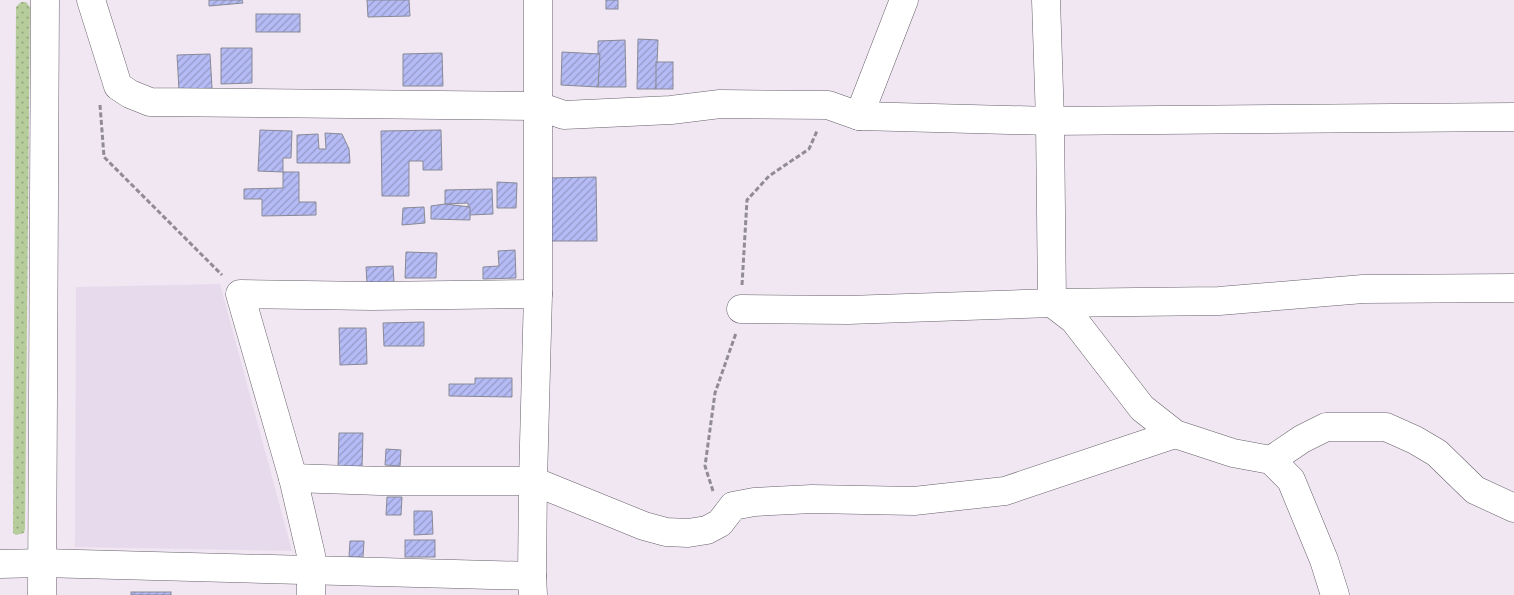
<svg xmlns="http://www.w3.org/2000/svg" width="1514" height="595" font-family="'Fira Sans',sans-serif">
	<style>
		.built { fill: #e7daec }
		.green { fill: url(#green-dots) }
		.building { fill: url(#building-hatch); stroke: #888995 }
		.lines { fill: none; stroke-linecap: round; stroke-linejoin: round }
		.minor-casing { stroke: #67606a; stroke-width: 29 }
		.path { stroke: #918b93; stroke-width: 3; stroke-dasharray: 5 2.5; stroke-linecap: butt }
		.minor { stroke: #fff; stroke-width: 28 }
	</style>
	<defs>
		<pattern id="green-dots" width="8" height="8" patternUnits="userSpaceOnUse" patternTransform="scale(1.25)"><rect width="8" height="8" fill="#b6cc9b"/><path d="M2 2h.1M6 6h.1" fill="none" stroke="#95a780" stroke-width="1.8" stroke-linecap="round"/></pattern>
		<pattern id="building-hatch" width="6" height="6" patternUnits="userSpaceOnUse" patternTransform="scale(1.25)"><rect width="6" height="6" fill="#b5bbf5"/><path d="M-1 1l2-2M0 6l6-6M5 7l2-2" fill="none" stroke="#9599c8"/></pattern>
	</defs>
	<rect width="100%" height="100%" fill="#f0e7f3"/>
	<!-- built -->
	<polygon class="built" points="220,284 292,551 75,547 76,287"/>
	<!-- green -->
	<polygon class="green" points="21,2 26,2 30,7 25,529 24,533 16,535 13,533 13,529 16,7"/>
	<!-- building -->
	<g class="building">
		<polygon points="209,0 242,0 243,3 209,6"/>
		<polygon points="367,0 409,0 410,16 368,17"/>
		<rect x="606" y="0" width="12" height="9"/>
		<rect x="256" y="14" width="44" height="18"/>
		<polygon points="638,39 658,40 656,89 637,89"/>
		<polygon points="625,40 626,87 598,87 598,41"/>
		<polygon points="221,48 252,48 252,83 221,84"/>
		<polygon points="562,52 600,54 598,87 561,85"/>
		<polygon points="442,53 443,86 403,86 403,54"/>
		<polygon points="210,54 212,88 179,90 177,55"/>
		<rect x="656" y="62" width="17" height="27"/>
		<polygon points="260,130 292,131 291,158 283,158 283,172 258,171"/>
		<polygon points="441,130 442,170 423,170 423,161 409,161 409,196 382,196 381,131"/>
		<polygon points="325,133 342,134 349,149 350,163 297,163 297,135 318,134 319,149 326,149"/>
		<polygon points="283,172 299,172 299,202 316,202 316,215 262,216 262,199 244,199 244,189 283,188"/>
		<polygon points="596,177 597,241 551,241 550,178"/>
		<polygon points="497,182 517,183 516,208 497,208"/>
		<polygon points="492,189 493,214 469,215 468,203 445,204 445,190"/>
		<polygon points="445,204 470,207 470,220 431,219 431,206"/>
		<polygon points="424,207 425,223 402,225 403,208"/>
		<polygon points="515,250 516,278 483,279 483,267 499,266 498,251"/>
		<polygon points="406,252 437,253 436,278 405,278"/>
		<polygon points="393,266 394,282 367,283 366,267"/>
		<polygon points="424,322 424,346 384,346 383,323"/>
		<polygon points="339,328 366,328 367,364 340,365"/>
		<polygon points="475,378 512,378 512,397 449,396 449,384 475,384"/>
		<polygon points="339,433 363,433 362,468 338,468"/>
		<polygon points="386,449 401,450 400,466 385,465"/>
		<polygon points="387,497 402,497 401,515 386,515"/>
		<polygon points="414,511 432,511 433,534 414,535"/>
		<rect x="405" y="540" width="30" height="17"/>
		<polygon points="350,541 364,541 363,557 349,557"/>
		<rect x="131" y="592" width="40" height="3"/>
	</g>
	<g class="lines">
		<defs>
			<g id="minor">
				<polyline points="91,0 118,86 130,94 150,102 538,106 564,115 671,110 720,104 828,105 859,116 1050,121 1514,117"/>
				<polyline points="1046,0 1050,121 1052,303 1074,320 1142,408 1175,434 1233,453 1271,460 1302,439 1326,427 1386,427 1415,440 1437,453 1475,490 1514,508"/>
				<polyline points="859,116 904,0"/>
				<polyline points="741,309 848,310 1052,303 1219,301 1363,289 1514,288"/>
				<polyline points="1271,460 1291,480 1324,560 1335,595"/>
				<polyline points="293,478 380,481 533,481 644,526 666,532 688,533 707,530 720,523 733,506 754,502 812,499 914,501 1005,491 1175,434"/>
				<polyline points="0,564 42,563 532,576"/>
				<polyline points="42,595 45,0"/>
				<polyline points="311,595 311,555 293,478 240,294 372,296 538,294"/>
				<polyline points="533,595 532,576 533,481 538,294 538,0"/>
			</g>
		</defs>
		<!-- minor casing -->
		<use href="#minor" class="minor-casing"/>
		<!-- path -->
		<g class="path">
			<polyline points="100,105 104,157 222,275"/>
			<polyline points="742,285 747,200 769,176 809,149 817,131"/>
			<polyline points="713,491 705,466 715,393 736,333"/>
		</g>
		<!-- minor -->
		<use href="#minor" class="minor"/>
	</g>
</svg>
